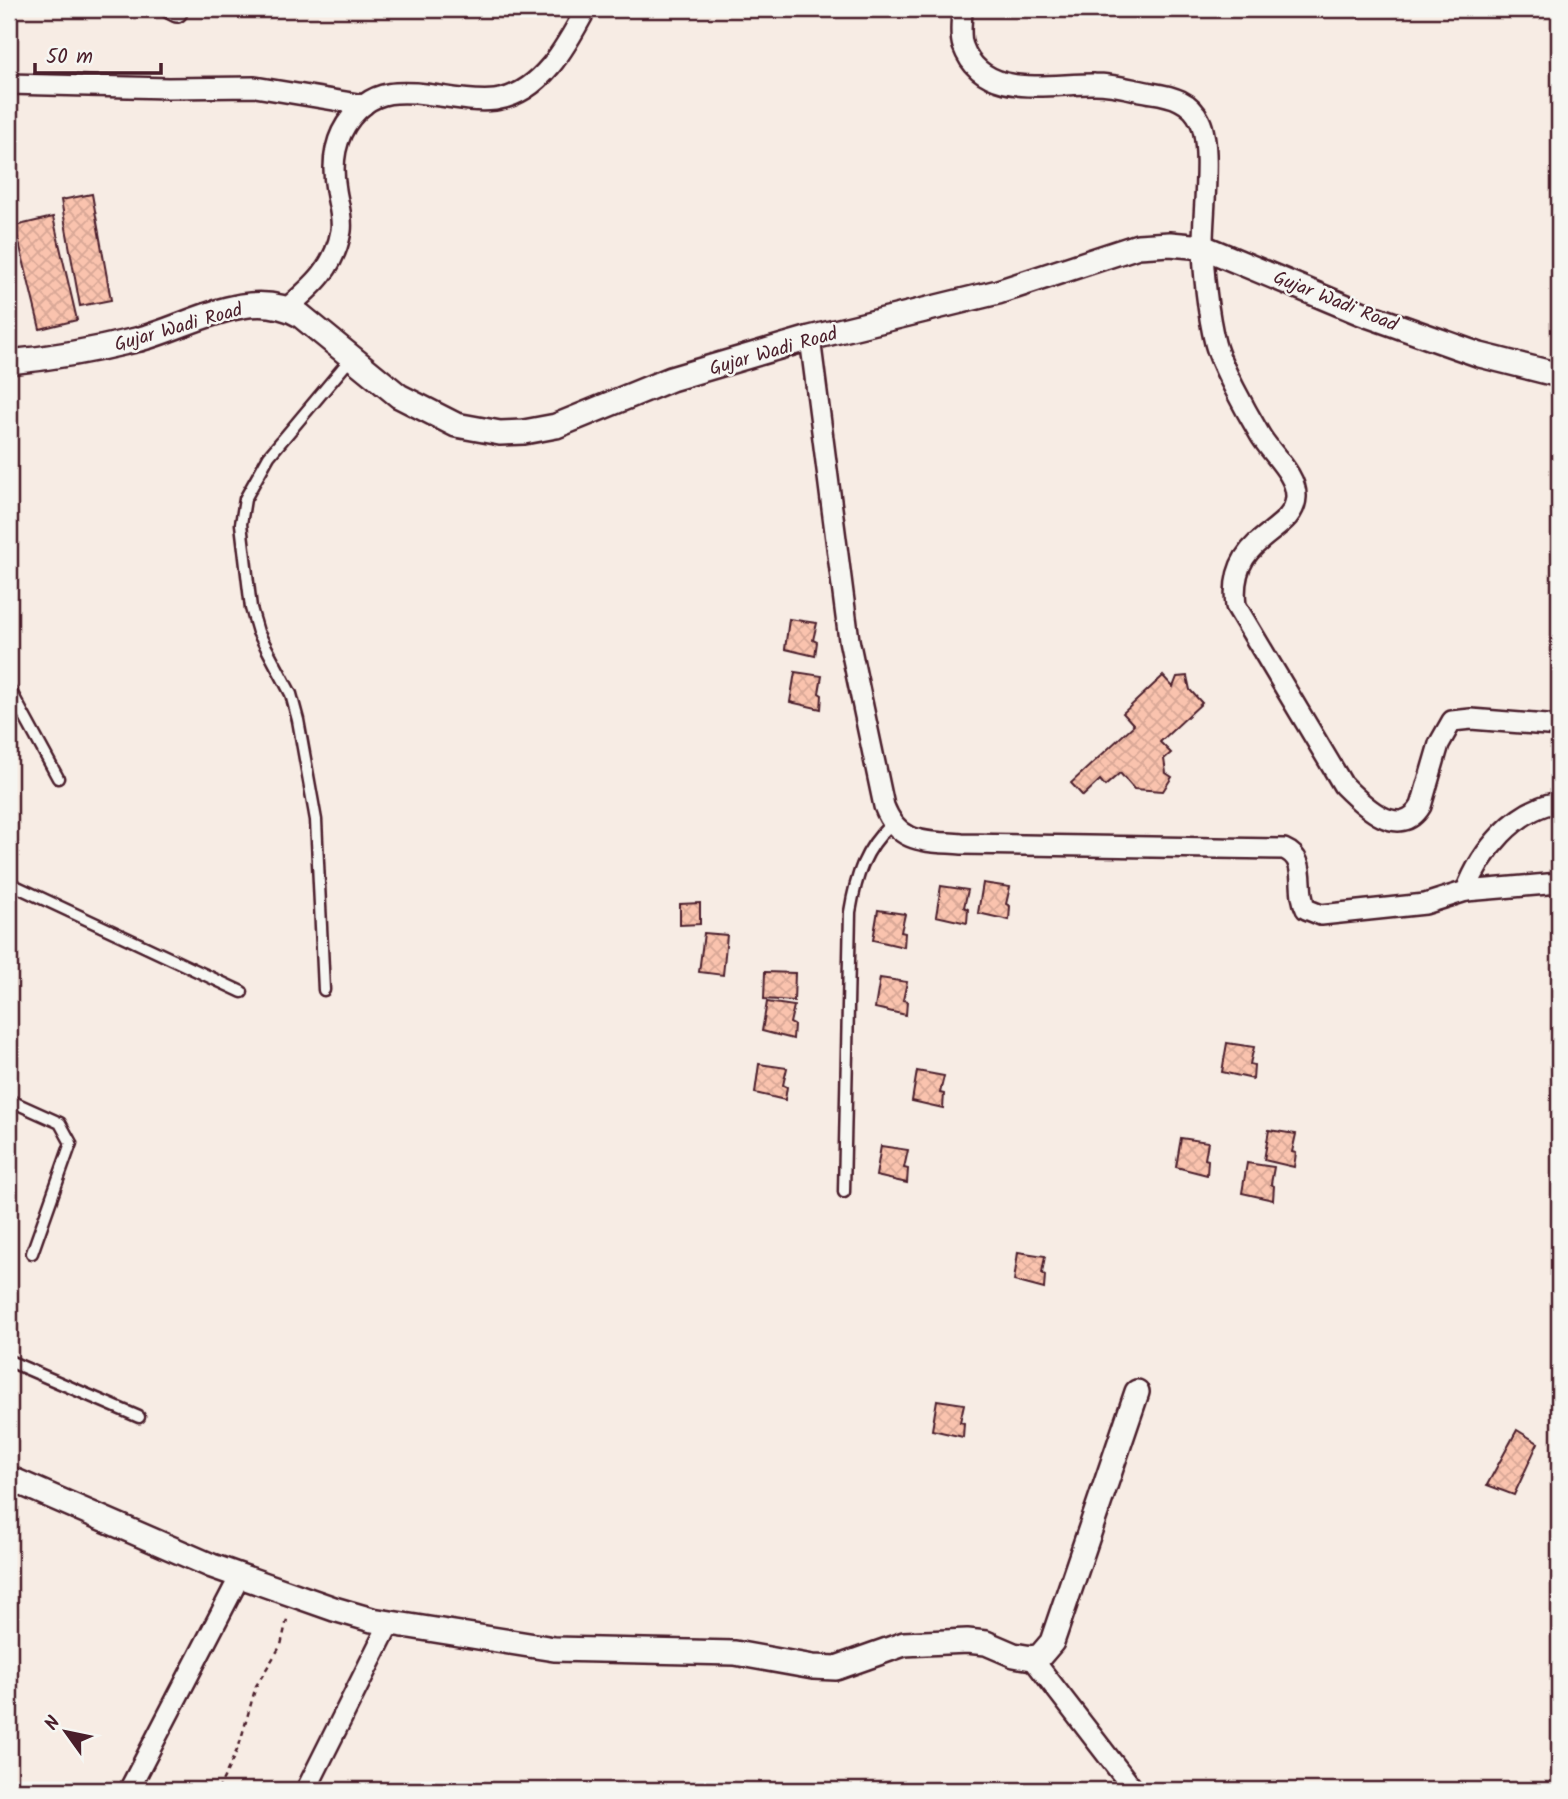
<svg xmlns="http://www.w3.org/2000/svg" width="1568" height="1799" font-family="Kalam,sans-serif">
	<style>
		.building { fill: url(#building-cross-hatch); stroke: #4a1f2b; stroke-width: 2 }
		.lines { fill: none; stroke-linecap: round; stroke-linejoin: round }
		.service-casing { stroke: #4a1f2b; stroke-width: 15 }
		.minor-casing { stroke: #4a1f2b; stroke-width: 24 }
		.tertiary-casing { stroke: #4a1f2b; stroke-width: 28 }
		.path { stroke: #4a1f2b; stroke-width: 2.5; stroke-dasharray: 5 5; stroke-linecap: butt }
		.service { stroke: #f6f6f2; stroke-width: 10 }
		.minor { stroke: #f6f6f2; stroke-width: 19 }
		.tertiary { stroke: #f6f6f2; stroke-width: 23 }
		.labels { text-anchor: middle; stroke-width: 5; stroke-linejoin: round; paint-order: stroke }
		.street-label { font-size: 19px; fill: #4a1f2b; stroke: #f6f6f2 }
	</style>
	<defs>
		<pattern id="building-cross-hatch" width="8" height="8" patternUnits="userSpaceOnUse" patternTransform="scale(1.75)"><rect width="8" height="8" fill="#fac3ae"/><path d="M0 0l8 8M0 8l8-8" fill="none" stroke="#d8a796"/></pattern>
	</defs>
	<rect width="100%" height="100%" fill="#f7ece4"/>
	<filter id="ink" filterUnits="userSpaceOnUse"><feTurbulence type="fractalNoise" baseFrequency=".0143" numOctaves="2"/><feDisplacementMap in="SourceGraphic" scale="14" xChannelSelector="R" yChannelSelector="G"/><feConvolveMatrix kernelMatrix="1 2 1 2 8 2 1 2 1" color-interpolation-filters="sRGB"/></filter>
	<g filter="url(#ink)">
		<!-- building -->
		<g class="building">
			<polygon points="92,194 111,300 80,306 61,200"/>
			<polygon points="53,217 77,320 40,329 15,226"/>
			<polygon points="789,619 817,623 813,640 817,642 815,656 785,649"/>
			<polygon points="795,672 822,676 819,693 822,695 821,709 790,702"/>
			<polygon points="1163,676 1173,687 1177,677 1187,676 1190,690 1202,703 1160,742 1171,753 1164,759 1166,773 1172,777 1163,791 1134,789 1120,773 1105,786 1100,780 1083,796 1071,783 1134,725 1123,713"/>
			<polygon points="983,883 1010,887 1006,904 1010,906 1009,920 978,913"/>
			<polygon points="941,886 968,890 964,907 968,909 967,923 936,916"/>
			<polygon points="700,903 700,924 680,925 680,904"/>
			<polygon points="878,910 905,914 901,932 905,933 904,947 873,940"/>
			<polygon points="704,933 727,935 723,975 699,972"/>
			<polygon points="765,972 795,973 794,1001 764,999"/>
			<polygon points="880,978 907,982 903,1000 907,1001 906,1015 875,1008"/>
			<polygon points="767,1002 794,1006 790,1023 794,1025 793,1039 762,1031"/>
			<polygon points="1227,1043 1254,1047 1250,1064 1254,1065 1253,1079 1222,1072"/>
			<polygon points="759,1064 787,1068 783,1085 787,1087 785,1100 755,1093"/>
			<polygon points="917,1071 944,1076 940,1093 944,1094 943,1108 912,1101"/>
			<polygon points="1269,1130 1296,1134 1292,1152 1296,1153 1294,1167 1264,1160"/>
			<polygon points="1181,1138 1208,1142 1205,1159 1208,1160 1207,1175 1176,1167"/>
			<polygon points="881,1146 908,1150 904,1168 908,1169 907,1183 876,1176"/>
			<polygon points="1247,1163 1274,1167 1271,1184 1274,1186 1273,1200 1242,1193"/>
			<polygon points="1018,1252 1045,1256 1042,1273 1045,1275 1044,1289 1014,1281"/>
			<polygon points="937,1400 964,1404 960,1422 964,1423 963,1437 932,1430"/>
			<polygon points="1517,1430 1538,1443 1514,1495 1487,1485"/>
		</g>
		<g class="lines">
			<defs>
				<g id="service">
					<polyline points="9,688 58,778"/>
					<polyline points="9,883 242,992"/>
					<polyline points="324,990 316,820 298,720 291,694 258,632 251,608 241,524 245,499 269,456 352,357"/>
					<polyline points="9,1100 60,1123 71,1143 32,1253"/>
					<path d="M844,1192L850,912C856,876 864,850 891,824"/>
					<polyline points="9,1361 139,1417"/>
				</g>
				<g id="minor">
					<polyline points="171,9 177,12"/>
					<path d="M962,9C962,20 959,35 963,46C983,101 1050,83 1095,84C1114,84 1134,90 1152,93C1172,96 1191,101 1200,121C1212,145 1203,213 1203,242C1203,271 1208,315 1215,343C1221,366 1246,411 1259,433C1269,452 1297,474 1296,497C1294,536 1227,533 1236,606L1343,785C1362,804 1399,842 1421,806L1439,744L1452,721L1471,719L1559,726"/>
					<polyline points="9,84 168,88 255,87 364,105"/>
					<path d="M287,308C313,286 335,267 341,231C343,217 338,204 336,190C330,156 337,126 365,104C381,92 397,92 416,93C441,95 470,103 495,100C541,94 567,45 586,9"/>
					<path d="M810,338L849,640L884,806C899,845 925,841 962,844L1284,849C1310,860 1295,888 1306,909L1321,915L1425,904L1466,891L1559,883"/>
					<path d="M1466,891C1481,851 1515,809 1559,802"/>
					<polyline points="1032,1658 1134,1790"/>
					<polyline points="129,1790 240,1576"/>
					<polyline points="306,1790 390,1622"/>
				</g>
				<g id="tertiary">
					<path d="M9,362C51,358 95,350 136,340C187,328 248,285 300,315L399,396L456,425L500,433L524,432L556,426L671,379L810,338L998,292L1138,246L1170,244L1203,247L1361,313L1480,355L1559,375"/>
					<polyline points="9,1478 212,1566 334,1609 372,1620 554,1649 735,1653 813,1667 836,1668 904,1644 967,1641 986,1643 1014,1655 1032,1658 1040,1656 1052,1642 1137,1392"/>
				</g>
			</defs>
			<!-- service casing -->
			<use href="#service" class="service-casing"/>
			<!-- minor casing -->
			<use href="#minor" class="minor-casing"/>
			<!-- tertiary casing -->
			<use href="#tertiary" class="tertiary-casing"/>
			<!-- path -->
			<polyline class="path" points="218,1790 239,1746 256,1686 281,1645 288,1615"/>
			<!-- service -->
			<use href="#service" class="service"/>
			<!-- minor -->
			<use href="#minor" class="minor"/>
			<!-- tertiary -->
			<use href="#tertiary" class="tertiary"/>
		</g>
	</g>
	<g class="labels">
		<!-- street labels -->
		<g class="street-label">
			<text transform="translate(1336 300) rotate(22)" y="7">Gujar Wadi Road</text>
			<text transform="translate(178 326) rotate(-16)" y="7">Gujar Wadi Road</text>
			<text transform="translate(773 350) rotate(-16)" y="7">Gujar Wadi Road</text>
		</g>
	</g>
	<!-- margin -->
	<rect width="1568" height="1799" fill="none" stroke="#f6f6f2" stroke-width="35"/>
	<rect x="18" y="18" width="1533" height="1764" fill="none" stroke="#4a1f2b" stroke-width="2.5" filter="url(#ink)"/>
	<!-- north arrow -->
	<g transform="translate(66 1732) rotate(303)" stroke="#f6f6f2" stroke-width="5" paint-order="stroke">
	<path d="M0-5L12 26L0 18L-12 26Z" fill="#4a1f2b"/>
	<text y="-10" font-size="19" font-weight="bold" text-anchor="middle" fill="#4a1f2b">N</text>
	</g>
	<!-- scale -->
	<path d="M35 63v10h126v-10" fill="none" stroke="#4a1f2b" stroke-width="3.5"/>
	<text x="46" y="63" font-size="21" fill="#4a1f2b" stroke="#f6f6f2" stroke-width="5" paint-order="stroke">50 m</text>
</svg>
